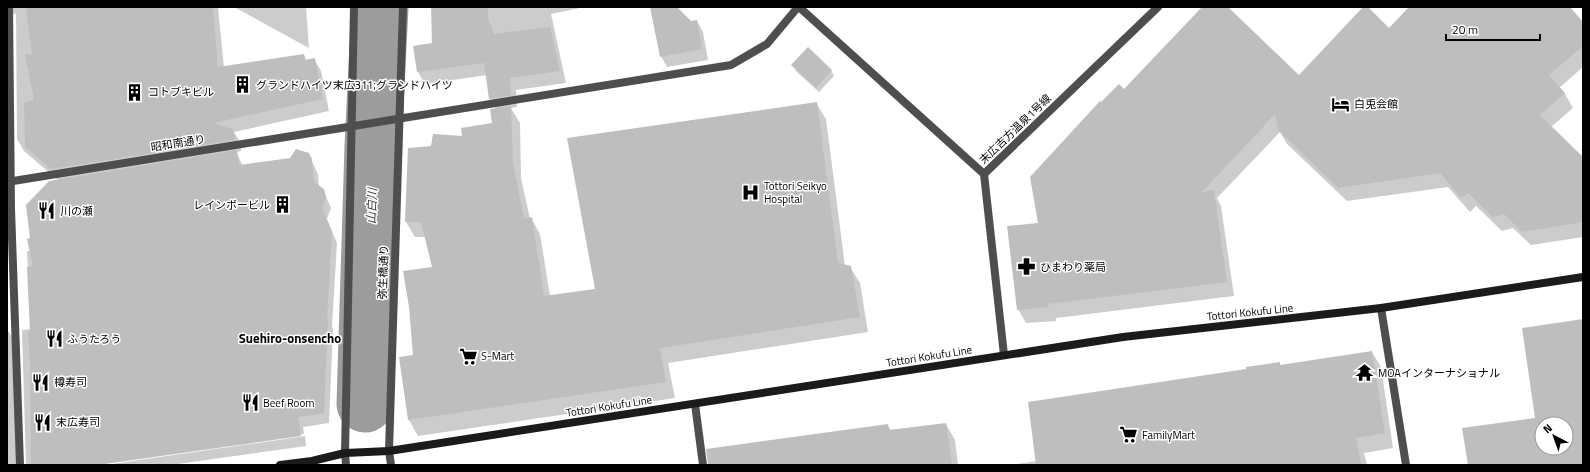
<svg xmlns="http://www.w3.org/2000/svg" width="1590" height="472" font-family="'Titillium Web','Noto Sans JP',sans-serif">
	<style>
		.shadow { fill: #0003 }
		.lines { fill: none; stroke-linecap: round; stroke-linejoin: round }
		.river { stroke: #9c9c9c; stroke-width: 57 }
		.building { fill: #bebebe; fill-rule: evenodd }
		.minor { stroke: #4e4e4e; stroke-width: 8 }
		.tertiary { stroke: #4e4e4e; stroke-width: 8 }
		.secondary { stroke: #1b1b1b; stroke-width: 8 }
		.labels { text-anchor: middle; stroke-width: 3; stroke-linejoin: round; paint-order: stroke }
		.poi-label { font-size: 11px; fill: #000; stroke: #fff; text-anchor: start }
		.street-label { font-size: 11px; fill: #000; stroke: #fff }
		.water-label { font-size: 12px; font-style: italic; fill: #3d3d3d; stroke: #fff }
		.quarter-label { font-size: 13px; font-weight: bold; fill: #000; stroke: #fff }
	</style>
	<rect width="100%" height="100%" fill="#fff"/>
	<!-- shadow -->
	<g class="shadow">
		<polygon points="7,7 218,7 224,68 304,55 307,61 314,59 321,71 329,111 234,132 240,142 241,151 236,152 243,166 290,159 308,154 318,174 319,187 323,190 331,208 327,219 337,243 332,327 333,329 329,423 303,427 304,434 91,465 26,465 22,330 31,329 27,251 31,251 31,239 58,180 24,151 17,139 16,13 11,16"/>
		<polygon points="234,7 306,7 309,48"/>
		<polygon points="432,7 585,7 551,14 566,83 516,90 517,107 511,108 520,123 521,178 530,219 531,218 540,234 550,296 596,289 816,103 826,119 845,266 850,267 860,283 868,332 668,363 675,398 418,436 409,420 400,358 414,356 434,267 426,237 415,237 406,222 432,147 464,137 493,124 496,110 490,98 487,75 425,84 418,72 433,44"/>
		<polygon points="651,7 676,7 691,22 697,21 703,32 708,60 667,67 661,56"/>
		<polygon points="1204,7 1226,7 1299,77 1364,7 1367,7 1389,29 1410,7 1569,7 1583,23 1583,67 1559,88 1565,94 1573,108 1551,127 1583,158 1583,237 1531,245 1513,228 1502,231 1476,206 1470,212 1448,187 1347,201 1287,144 1280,132 1217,198 1221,206 1234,296 1056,318 1056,321 1026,323 1018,309 1039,224 1124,91"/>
		<polygon points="793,65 831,70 834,76 819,92 796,71"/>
		<polygon points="7,332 9,332 15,342 19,465 7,465"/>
		<polygon points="1372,352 1381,367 1393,448 1364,453 1367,465 1017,465 1017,464 1037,461 1247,370 1279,363 1281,366"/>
		<polygon points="946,424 955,440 958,465 726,465 888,426 891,430"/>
		<polygon points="305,436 306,446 171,465 105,465"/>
	</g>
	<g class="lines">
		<!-- river -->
		<polyline class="river" points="365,404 373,146 380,7"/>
	</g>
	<!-- building -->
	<g class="building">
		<polygon points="26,7 213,7 218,67 304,54 305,60 315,58 323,99 213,123 233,129 235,140 51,169 25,147 24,103 34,100 25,54 32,54"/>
		<polygon points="431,7 488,7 488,18 494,34 550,27 560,71 510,78 511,95 489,99 484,63 417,72 413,46 432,43"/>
		<polygon points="650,7 677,7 691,21 697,20 702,49 660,57"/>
		<polygon points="1202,7 1228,7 1299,75 1363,7 1368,7 1389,28 1409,7 1570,7 1583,22 1583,46 1549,75 1565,93 1540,115 1583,157 1583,222 1522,232 1504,214 1493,217 1468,193 1461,198 1440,173 1338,188 1278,130 1275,114 1202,192 1214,190 1227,282 1048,304 1049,307 1017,310 1007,226 1038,223 1030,177 1100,101 1101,102 1119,84 1124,89"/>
		<polygon points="808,47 832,70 816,88 791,65"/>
		<polygon points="817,102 838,263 851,266 860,317 660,348 666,382 408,420 399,357 413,355 409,307 403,271 432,267 421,222 405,222 408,148 431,146 433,134 462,136 461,128 492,123 490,109 511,106 513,162 524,219 532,217 544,296 595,289 567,138"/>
		<polygon points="296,149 309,153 312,159 314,182 324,189 326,197 322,208 332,232 327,318 328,318 324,413 298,417 301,436 98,465 31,465 30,360 28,332 30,332 27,267 33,266 27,239 30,238 26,205 49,181 237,150 239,165 290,158"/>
		<path d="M1583,319V465H1468L1462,428L1535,418L1522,328ZM1542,424H1566V448H1542Z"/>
		<polygon points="1372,351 1385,433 1356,438 1361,465 1036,465 1028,402 1246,369 1246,367 1280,362 1280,365"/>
		<polygon points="946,423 952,465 708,465 706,449 888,424 889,430"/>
	</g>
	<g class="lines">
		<!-- minor -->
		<g class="minor">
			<polyline points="9,7 11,209 20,465"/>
			<polyline points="799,7 984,174"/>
			<polyline points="7,182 731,65 767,44 798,7"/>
			<polyline points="1381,308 1406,465"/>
			<polyline points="1004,355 984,174 1158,7"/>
			<polyline points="346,465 345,453 354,7"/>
			<polyline points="391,465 389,451 403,7"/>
		</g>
		<!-- tertiary -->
		<polyline class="tertiary" points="695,404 703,465"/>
		<!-- secondary -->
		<polyline class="secondary" points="280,465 312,461 345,453 389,451 1123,337 1381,308 1583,277"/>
	</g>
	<!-- icons -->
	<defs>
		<symbol id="building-bare" viewBox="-9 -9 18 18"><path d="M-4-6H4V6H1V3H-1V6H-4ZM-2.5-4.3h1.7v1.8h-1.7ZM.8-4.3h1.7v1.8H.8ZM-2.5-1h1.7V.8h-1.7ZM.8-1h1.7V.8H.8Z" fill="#000" stroke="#fff" stroke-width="2.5" paint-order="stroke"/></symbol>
		<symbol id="hotel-bare" viewBox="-9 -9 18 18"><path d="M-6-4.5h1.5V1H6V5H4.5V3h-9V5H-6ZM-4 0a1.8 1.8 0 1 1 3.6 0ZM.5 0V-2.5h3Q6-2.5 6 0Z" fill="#000" stroke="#fff" stroke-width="2.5" paint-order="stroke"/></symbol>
		<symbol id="hospital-bare" viewBox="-9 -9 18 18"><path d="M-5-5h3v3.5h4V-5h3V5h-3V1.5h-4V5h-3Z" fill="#000" stroke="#fff" stroke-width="2.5" paint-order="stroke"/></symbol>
		<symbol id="restaurant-bare" viewBox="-9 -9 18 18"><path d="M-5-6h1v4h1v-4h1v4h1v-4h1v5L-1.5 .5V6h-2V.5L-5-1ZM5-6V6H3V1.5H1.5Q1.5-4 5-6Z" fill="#000" stroke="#fff" stroke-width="2.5" paint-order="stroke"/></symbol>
		<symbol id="pharmacy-bare" viewBox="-9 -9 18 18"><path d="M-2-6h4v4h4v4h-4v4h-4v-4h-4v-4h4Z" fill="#000" stroke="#fff" stroke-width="2.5" paint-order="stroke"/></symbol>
		<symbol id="supermarket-bare" viewBox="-9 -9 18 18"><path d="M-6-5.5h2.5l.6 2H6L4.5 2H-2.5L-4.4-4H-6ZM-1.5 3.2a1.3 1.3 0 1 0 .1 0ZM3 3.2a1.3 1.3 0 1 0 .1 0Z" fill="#000" stroke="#fff" stroke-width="2.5" paint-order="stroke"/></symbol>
		<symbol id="temple-bare" viewBox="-9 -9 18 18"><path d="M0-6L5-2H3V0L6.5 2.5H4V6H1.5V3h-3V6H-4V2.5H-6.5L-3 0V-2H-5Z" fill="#000" stroke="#fff" stroke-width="2.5" paint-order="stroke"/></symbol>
	</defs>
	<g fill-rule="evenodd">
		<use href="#building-bare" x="230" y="72" width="25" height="25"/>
		<use href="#building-bare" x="122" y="80" width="25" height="25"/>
		<use href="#hotel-bare" x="1328" y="92" width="25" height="25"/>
		<use href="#hospital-bare" x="738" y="180" width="25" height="25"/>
		<use href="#building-bare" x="270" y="192" width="25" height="25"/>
		<use href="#restaurant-bare" x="34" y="198" width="25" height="25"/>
		<use href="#pharmacy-bare" x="1014" y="254" width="25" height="25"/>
		<use href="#restaurant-bare" x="42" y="326" width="25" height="25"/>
		<use href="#supermarket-bare" x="456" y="344" width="25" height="25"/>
		<use href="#temple-bare" x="1352" y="360" width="25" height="25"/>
		<use href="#restaurant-bare" x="28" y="370" width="25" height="25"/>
		<use href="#restaurant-bare" x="238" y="390" width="25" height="25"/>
		<use href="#restaurant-bare" x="30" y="410" width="25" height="25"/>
		<use href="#supermarket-bare" x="1116" y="422" width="25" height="25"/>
	</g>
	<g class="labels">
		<!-- poi labels -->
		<g class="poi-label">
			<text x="256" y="89">グランドハイツ末広311;グランドハイツ</text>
			<text x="148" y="96">コトブキビル</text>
			<text x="1354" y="108">白兎会館</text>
			<text x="764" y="190">Tottori Seikyo<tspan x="764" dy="13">Hospital</tspan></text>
			<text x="270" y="209" text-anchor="end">レインボービル</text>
			<text x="60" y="215">川の瀬</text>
			<text x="1040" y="271">ひまわり薬局</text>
			<text x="67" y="343">ふうたろう</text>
			<text x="481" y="360">S-Mart</text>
			<text x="1378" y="377">MOAインターナショナル</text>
			<text x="54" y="386">樽寿司</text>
			<text x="263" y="407">Beef Room</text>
			<text x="56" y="426">末広寿司</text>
			<text x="1142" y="439">FamilyMart</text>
		</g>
		<!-- street labels -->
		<g class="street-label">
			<text transform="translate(1015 129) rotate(-44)" y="4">末広吉方温泉1号線</text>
			<text transform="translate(178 143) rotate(-9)" y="4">昭和南通り</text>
			<text transform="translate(383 272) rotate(-88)" y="4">弥生橋通り</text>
			<text transform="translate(1250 312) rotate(-6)" y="4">Tottori Kokufu Line</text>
			<text transform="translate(929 356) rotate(-9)" y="4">Tottori Kokufu Line</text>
			<text transform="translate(609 406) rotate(-9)" y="4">Tottori Kokufu Line</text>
		</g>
		<!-- water labels -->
		<g class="water-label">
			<text transform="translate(372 206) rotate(-88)" y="4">山白川</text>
		</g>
		<!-- quarter labels -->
		<g class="quarter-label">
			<text x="290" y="343">Suehiro-onsencho</text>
		</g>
	</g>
	<!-- border -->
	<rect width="1590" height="472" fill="none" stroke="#000000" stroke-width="16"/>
	<!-- north arrow -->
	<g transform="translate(1554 436) rotate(319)"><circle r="19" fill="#ffffff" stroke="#999999"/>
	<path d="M0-3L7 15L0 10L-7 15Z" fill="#000000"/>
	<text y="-6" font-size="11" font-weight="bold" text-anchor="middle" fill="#000000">N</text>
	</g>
	<!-- scale -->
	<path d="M1446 34v6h94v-6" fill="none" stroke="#000000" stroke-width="2"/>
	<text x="1452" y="34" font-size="12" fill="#000000" stroke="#ffffff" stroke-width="3" paint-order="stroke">20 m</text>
</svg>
